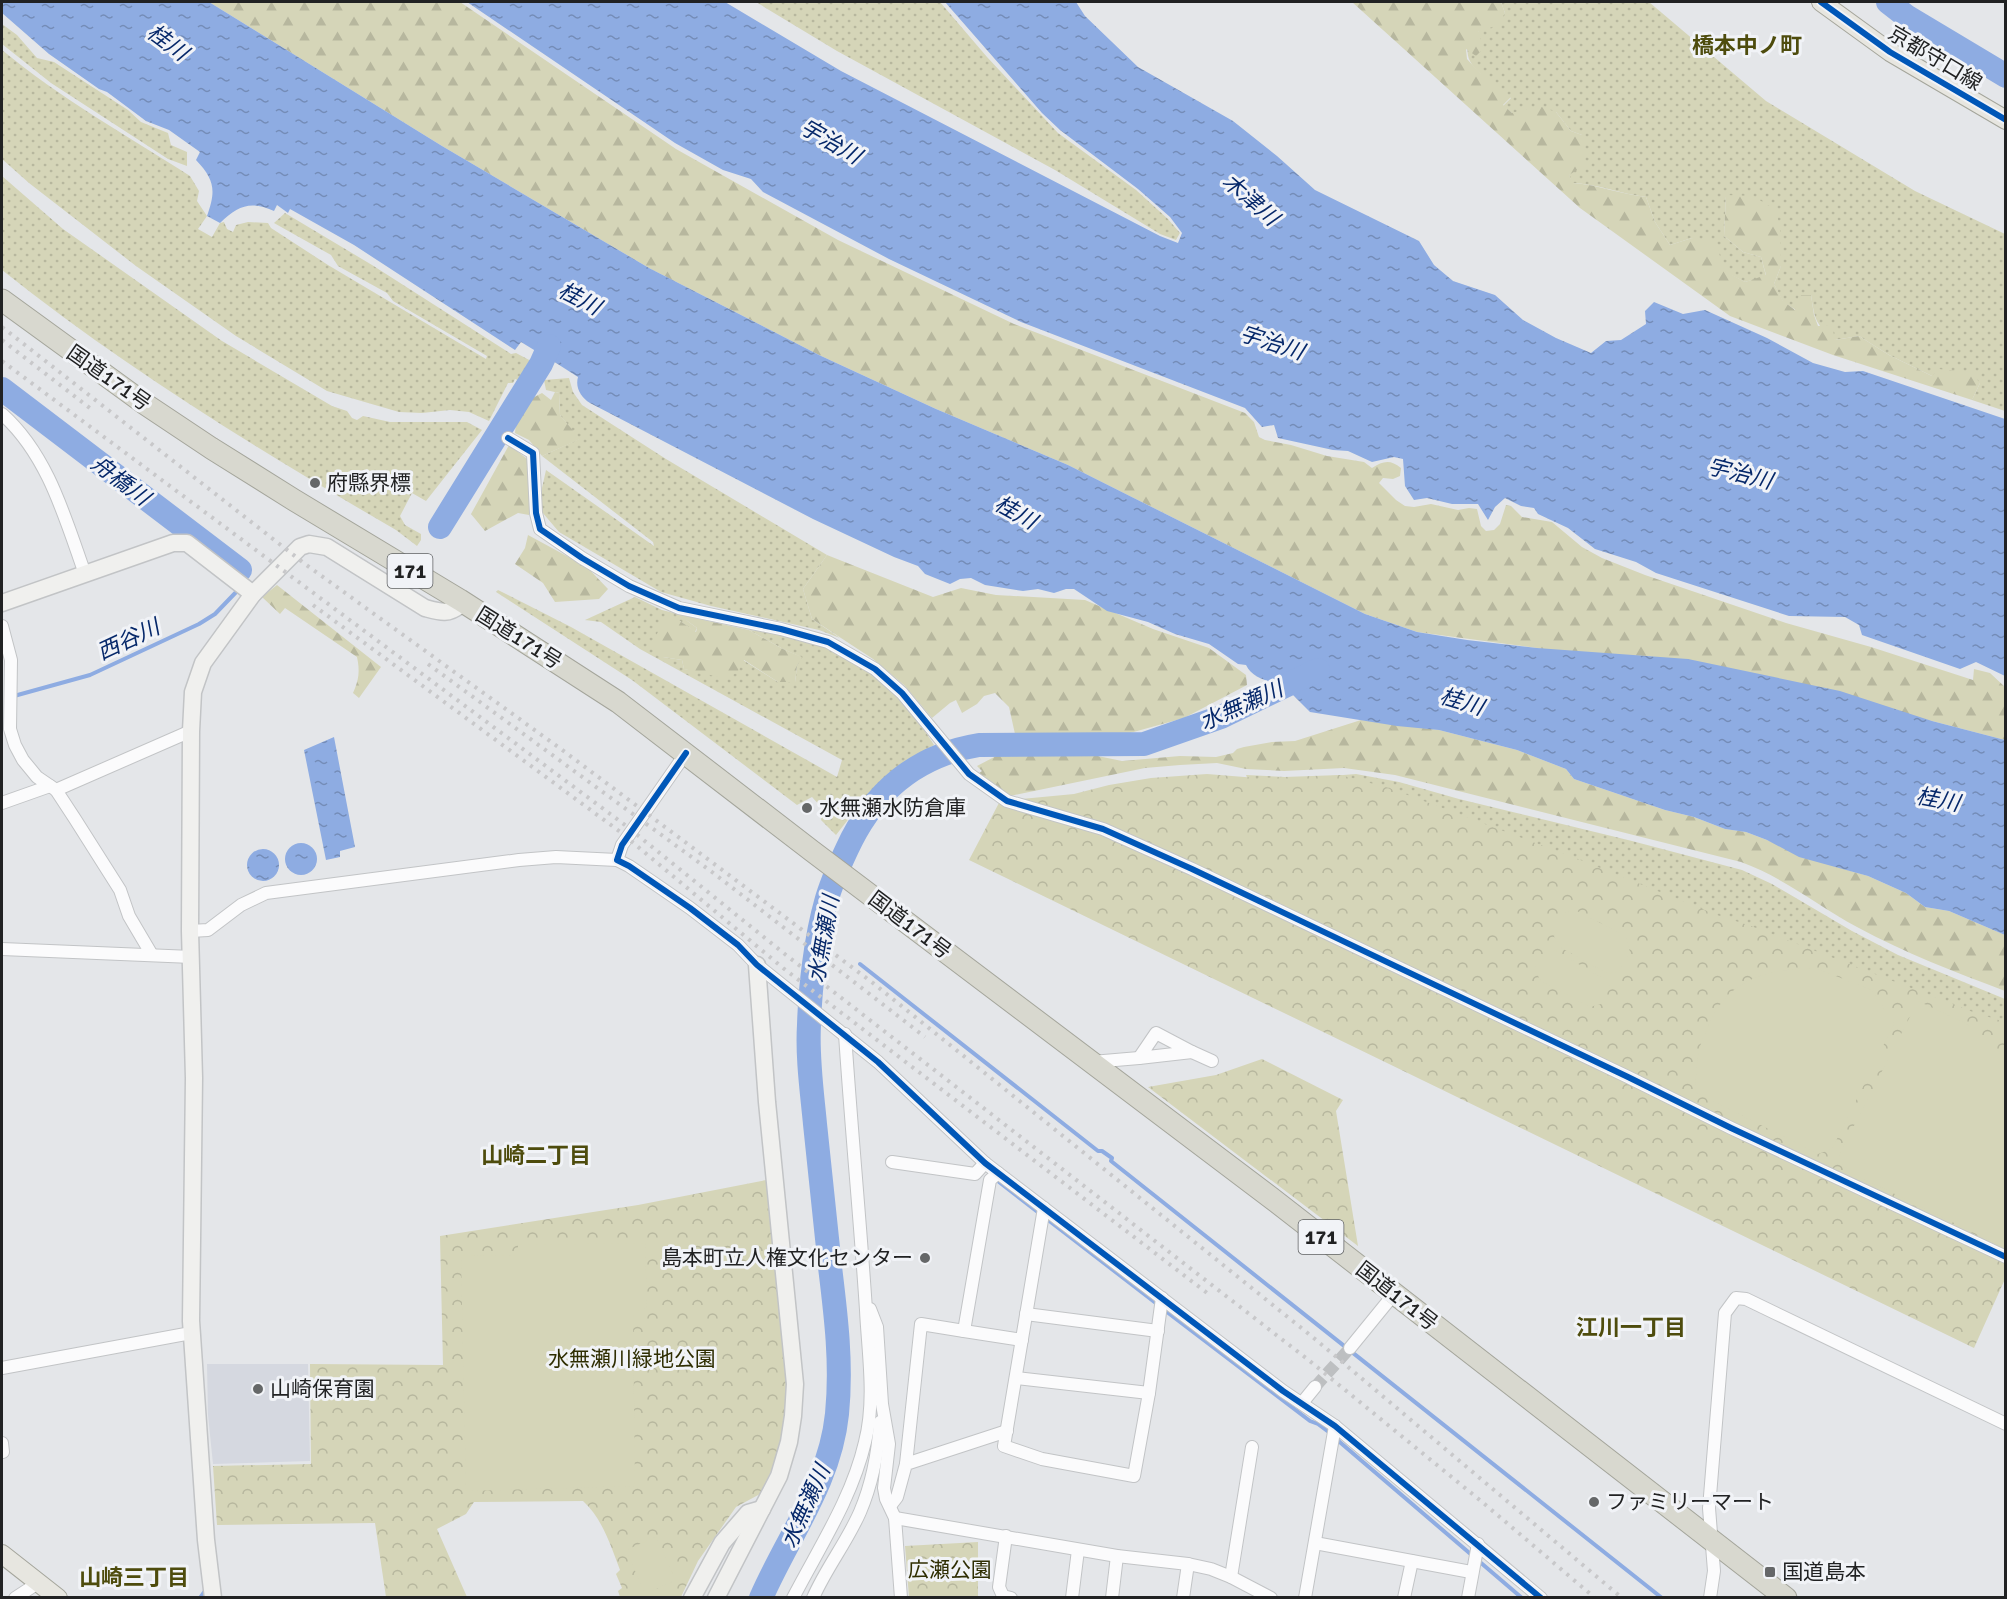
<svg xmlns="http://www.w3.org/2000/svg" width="2007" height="1599" font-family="Signika,'Noto Sans JP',sans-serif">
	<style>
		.built { fill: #d5d8e0 }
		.grass { fill: url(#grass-dots) }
		.forest { fill: url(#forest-firs) }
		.park { fill: url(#park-crowns) }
		.pitch { fill: #d5d5b8 }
		.water { fill: url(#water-ripples) }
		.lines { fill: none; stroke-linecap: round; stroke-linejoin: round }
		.stream { stroke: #8eace2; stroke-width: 4 }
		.river { stroke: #8eace2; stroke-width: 24 }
		.street-tunnel { stroke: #bdbfc1; stroke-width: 12; stroke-dasharray: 12 6; stroke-linecap: butt }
		.street-casing { stroke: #c2c4c6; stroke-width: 14 }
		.secondary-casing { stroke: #c2c4c6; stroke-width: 19 }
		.primary-casing { stroke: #a4a59b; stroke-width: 20 }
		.highway-casing { stroke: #a4a59b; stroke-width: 23 }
		.street { stroke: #fbfbfc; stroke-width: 12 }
		.secondary { stroke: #f0f0ee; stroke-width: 16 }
		.primary { stroke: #e7e6e0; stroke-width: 18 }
		.highway { stroke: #d8d8cf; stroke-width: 21 }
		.rail { stroke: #c8c8ca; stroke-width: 4; stroke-dasharray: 3 6; stroke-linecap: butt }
		.cycleway-casing { stroke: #f1f3f7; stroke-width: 10 }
		.cycleway { stroke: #0057b8; stroke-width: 6 }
		.poi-dot { fill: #656768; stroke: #f1f3f7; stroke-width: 2 }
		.labels { text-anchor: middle; stroke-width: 6; stroke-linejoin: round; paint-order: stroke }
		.shield { fill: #f1f3f7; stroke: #5f6163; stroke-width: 1.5 }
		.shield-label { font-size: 20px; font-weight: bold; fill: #212223 }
		.street-label { font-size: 21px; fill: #212223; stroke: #f1f3f7 }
		.poi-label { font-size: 21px; fill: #212223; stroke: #f1f3f7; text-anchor: start }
		.park-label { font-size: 21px; fill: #2f2e02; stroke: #f1f3f7 }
		.water-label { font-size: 22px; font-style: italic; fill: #06286a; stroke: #f1f3f7 }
		.neighbourhood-label { font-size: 22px; font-weight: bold; fill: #4e4c0d; stroke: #f1f3f7 }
	</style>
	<defs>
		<pattern id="grass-dots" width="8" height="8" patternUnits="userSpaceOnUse" patternTransform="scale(1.5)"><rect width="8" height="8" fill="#d5d5b8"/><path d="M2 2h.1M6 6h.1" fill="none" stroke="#b7b79e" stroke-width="1.8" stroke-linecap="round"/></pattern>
		<pattern id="forest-firs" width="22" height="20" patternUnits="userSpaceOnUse" patternTransform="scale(1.5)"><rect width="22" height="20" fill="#d5d5b8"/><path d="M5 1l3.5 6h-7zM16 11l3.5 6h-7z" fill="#b7b79e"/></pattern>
		<pattern id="park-crowns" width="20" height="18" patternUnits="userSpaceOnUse" patternTransform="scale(1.5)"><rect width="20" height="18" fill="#d5d5b8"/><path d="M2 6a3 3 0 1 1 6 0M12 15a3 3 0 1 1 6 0" fill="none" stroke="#b7b79e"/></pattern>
		<pattern id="water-ripples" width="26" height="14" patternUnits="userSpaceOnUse" patternTransform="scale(1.5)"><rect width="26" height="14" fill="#8eace2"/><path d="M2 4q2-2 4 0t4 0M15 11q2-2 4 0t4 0" fill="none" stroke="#748cb7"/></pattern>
	</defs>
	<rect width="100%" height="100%" fill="#e4e6e9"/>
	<!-- built -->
	<polygon class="built" points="207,1364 308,1364 310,1461 213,1464 208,1415"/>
	<!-- grass -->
	<g class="grass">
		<polygon points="756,2 940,2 987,57 1058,133 1136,190 1168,219 1180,233 1176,240 1160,234 1055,170 837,51"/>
		<path d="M1501,2H1649L1766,101L1915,191L2005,234V411L1972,400L1980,383L1932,376L1889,355L1859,336L1835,340C1815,323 1815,321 1811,295L1796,310L1783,302L1774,284L1781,266L1726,196L1724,236L1743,252L1761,257L1766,276L1745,282L1725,272L1692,238L1670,245L1655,222L1646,197C1621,194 1598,184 1572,183L1569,175L1582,135L1571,131L1556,112L1512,113L1503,106L1511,98C1490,79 1448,61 1478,32C1485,25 1497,19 1505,13Z"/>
		<polygon points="2,24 17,35 37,58 54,62 128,110 141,122 168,133 171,145 187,152 187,166 168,159 51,83 2,44"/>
		<path d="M2,50C60,98 126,135 190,176L199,191L197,201L207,216L198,229L212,237L220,223L224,222L227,229L233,232L236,225L248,222L268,223L271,228L328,265L486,359L487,356L393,301L387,293L338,266L331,255L274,223L285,213L372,265L511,354L516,353L533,362L527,372L524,373L520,381L515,379L513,383H508L489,421L469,412L450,410L422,413L399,412L327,391L236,336L136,266L29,183L2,159Z"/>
		<path d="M2,176L63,229L222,341L332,406L347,411L352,418L357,420L363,416L390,422H467L482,430L426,501L412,493L400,516L405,525L421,534V540L417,546L396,530C260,451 125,368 2,270Z"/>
		<polygon points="569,378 573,392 582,405 666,459 827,555 803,589 812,619 840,638 819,630 711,606 661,592 559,532 542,512 542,488 546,470 654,546 653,542 542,456 579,439 560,415 559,393 546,390 544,380"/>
		<path d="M498,590L571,627L837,777L842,760L640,649L601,622L585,620L635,597L662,610L686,616V620L697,628L695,632L680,621L663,657L682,660L684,669L699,671L743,660L778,682H795L797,666L801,657L783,649L749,630C773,632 795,636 817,643C866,660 908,702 934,745L890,772L865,798L836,835L821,820L823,809L812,797L797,805L632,680L496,592Z"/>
		<polygon points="1356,774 1399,782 1459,799 1632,841 1742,870 1772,884 1852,931 1898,955 2005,999 2005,1028 1248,779 1246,775 1305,778"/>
	</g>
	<!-- forest -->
	<g class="forest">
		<path d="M209,2H460L676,149L838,240L1014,324L1245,413L1254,422L1259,437L1265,440L1291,445L1327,456L1364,462L1372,468C1383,461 1390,459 1401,468L1400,476L1393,479L1383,478L1379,483L1396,500L1405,506L1414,507L1431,504L1458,510L1469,508L1477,509L1481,526L1486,531L1494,530L1500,524L1506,505L1511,506L1522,517L1552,522L1582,547L1602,558L1645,575L1786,623L1871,647L1973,680L1974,669L1990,673L2005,687V740L1932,721L1537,648L1417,632L1365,614L1068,465L936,409L819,355L649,268L442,146Z"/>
		<path d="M1352,2H1501L1505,13L1498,25L1478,32L1484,48L1476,56L1466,49L1467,59L1479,72L1511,97L1503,105L1512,113L1539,106L1556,112L1571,131L1582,135L1585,151V165L1569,175L1573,183C1599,185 1620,194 1646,197L1655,222L1670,245L1692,238L1715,241L1725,271L1745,282L1766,275L1761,257L1743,252L1724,236L1726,195L1753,196L1776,210L1780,229L1781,266L1774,284L1783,301L1795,310L1799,295H1811L1814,315L1818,326L1832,325L1835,340L1859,336L1889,355L1932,376L1939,369L1972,373L1980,383L1972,400L1833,355L1730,316L1580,208Z"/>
		<path d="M555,392L559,393L560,415L580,439L542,456L529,440L515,433C517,411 523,402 542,393L551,400Z"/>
		<polygon points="509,445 526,458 532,468 529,515 518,513 485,531 471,514"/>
		<polygon points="528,535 587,567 608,589 599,599 555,602 543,583 515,564 525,548"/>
		<polygon points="827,555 933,597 961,588 996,595 1085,600 1153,629 1209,648 1246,675 1247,685 1184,718 1130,733 1015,734 1009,707 995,693 984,696 977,704 962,713 956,700 950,703 932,718 904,685 873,659 812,619 803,589"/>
		<path d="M277,585L381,667L359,698L353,693C359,680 360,671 357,657L285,608L280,614L262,597Z"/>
		<polygon points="686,616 749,630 783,649 802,657 797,666 795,682 778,682 744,660 737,673 723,678 684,669 682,660 663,657 653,643 664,618 680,621 696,632 697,628 686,620"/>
		<path d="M1361,720L1439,730L1517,750L1566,769L1574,779L1665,810L1694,817L1725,829L1746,832L1837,867L1868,876L1906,893L1925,907L1949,911L2005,935V991C1955,972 1905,953 1857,927C1818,906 1783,877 1741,862L1395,775L1344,768L1284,771L1246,769L1217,763L1180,765L1145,768L1010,796L978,774L982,771L977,766L998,755L1035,753L1088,754L1122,761L1180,756L1216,757L1233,753L1237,749L1244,747L1272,742L1295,741Z"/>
	</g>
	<!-- park -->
	<g class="park">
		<polygon points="1207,774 1257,778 1340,775 1389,788 1578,859 1717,915 1751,926 1973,1012 2005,1022 2005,1279 1974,1348 969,860 1000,801 1074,794 1109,785 1151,778"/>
		<polygon points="1262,1059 1343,1100 1336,1111 1358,1246 1148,1087 1216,1075"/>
		<path d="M766,1180L786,1379V1422L776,1461L760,1494L736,1507L698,1561L681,1597H620L618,1591L622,1588L616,1574L620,1570C611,1546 602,1518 583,1501L474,1502L466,1514L437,1529L467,1597H386L375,1523L217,1525L213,1466L311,1464L310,1364L443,1365L440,1236L638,1205Z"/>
		<polygon points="978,1542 978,1597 909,1597 905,1546"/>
	</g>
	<!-- pitch -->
	<g class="pitch">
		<polygon points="1566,911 1573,914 1577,911 1626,936 1630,952 1619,971 1608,974 1558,946 1554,936"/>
		<polygon points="1553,949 1597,975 1609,979 1610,987 1601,1004 1590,1007 1541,981 1534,969 1546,950"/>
		<path d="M1815,968L1872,990L1894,1024L1832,1149L1818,1154L1695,1092C1696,1080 1696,1067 1698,1055C1699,1046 1704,1037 1707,1029C1726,979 1766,969 1815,968Z"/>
		<polygon points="1918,1001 1975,1028 1997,1050 2005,1062 2005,1248 1844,1169 1839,1155"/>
		<polygon points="645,1243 647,1308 633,1313 635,1486 466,1491 461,1256 518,1255 518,1245"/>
		<polygon points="656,1537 676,1580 645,1594 626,1550"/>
	</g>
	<!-- water -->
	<g class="water">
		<path d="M2,2H209L442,146L649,268L819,355L936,409L1068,465L1365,614L1417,632L1467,640L1537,648L1688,659L1840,691L1932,721L2005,740V935L1949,911L1925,907L1906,893L1868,876L1799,857L1767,840L1746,832L1725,829L1694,817L1665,810L1574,779L1566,769L1517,750L1439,730L1397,726L1310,712L1289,691V685C1273,682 1254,681 1246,665L1238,664L1209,644L1175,634L1148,622L1107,611L1074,589H1066L1054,593L1038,589L1023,591L985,585L971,578L960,579L950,584L925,574L918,566L894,557L813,519L590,403C581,397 575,388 578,377L553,361L548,368L544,366L538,376L532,372L539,362L535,359L539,353L521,342L515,350L354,245L290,209L288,213L277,205L274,211C250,200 238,206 220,223L207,216C216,191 215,180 196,160L200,152L169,130L146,121L107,92L99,89L49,54L2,13Z"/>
		<polygon points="467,2 725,2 841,71 1160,236 1178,243 1182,233 1170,217 1138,189 1060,130 1042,113 945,2 1076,2 1085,16 1138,67 1233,121 1277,156 1315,190 1419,241 1434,265 1453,281 1495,295 1523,320 1556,338 1591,353 1606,341 1621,340 1646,324 1645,311 1654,302 1683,314 1705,310 1767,338 1813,363 1845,372 1863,371 2005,419 2005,676 1976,662 1960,669 1862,635 1859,625 1845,617 1789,616 1656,573 1636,562 1595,549 1568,528 1538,514 1534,508 1521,506 1505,498 1495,507 1488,520 1478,504 1452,504 1427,498 1414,500 1405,486 1403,459 1394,457 1372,462 1348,451 1333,450 1278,438 1274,425 1262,427 1245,408 1021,322 889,259 763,192 751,179 723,170 675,143"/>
		<polygon points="334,737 355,847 340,851 340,857 326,860 304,750"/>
		<circle cx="301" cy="859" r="16"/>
		<circle cx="263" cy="865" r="16"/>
	</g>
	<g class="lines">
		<!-- stream -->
		<g class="stream">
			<polyline points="14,696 90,675 199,624 215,614 240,588"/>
			<polyline points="860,964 1098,1151 1102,1151 1112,1158 1111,1161 1662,1598"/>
			<polyline points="999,1182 1157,1304"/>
			<polyline points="1163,1309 1310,1421 1318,1424 1330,1433"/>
			<polyline points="1335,1438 1522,1598"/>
			<polyline points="200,1598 205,1591"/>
		</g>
		<!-- river -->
		<g class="river">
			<polyline points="1888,2 1906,16 2006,76"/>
			<polyline points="2,389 240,570"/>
			<polyline points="440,527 541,364 549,346"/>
			<path d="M761,1598C788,1536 830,1483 837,1414C842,1364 836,1316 830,1267C825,1219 820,1172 815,1124C812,1092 807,1057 809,1025C810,988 816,937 826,902C831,883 839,866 847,849C873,792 917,755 979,745L1144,744L1221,717L1318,670"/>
		</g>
		<!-- street-tunnel -->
		<polyline class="street-tunnel" points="1315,1387 1350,1348"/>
		<defs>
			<g id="street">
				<path d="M2,414C48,455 65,518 85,574"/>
				<polyline points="508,438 533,453 536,513 540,529 582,558 629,586 679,608 781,629 828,642 875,669 902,693 969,774 1007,801 1103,829 1192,869 1628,1077 1731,1128 2006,1257"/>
				<polyline points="2,626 11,660 10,729 15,745 23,760 37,777 56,790 75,819 120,890 129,916 152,955"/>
				<polyline points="686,753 622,845 617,860 629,866 690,908 738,945 757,965 878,1062 985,1163 1283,1391 1335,1426 1541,1598"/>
				<polyline points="56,790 191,731"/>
				<polyline points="2,803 50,786"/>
				<polyline points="190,931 208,930 241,905 266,893 519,860 556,857 617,860"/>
				<polyline points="2,949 192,957"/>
				<polygon points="1156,1033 1192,1052 1139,1058"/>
				<polyline points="1192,1052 1212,1061"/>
				<polyline points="1092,1062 1139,1058"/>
				<polyline points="892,1162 975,1174 985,1163"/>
				<polyline points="998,1173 990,1180 964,1331 1022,1340"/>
				<polyline points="1044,1208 1004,1446 1042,1459 1134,1476 1149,1393 1162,1298"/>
				<polyline points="870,1309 877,1327 882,1404 889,1444 884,1488 886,1499 895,1518 901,1598"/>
				<polyline points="1026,1314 1158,1331"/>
				<polyline points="1350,1348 1394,1294"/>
				<polyline points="2,1368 191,1333"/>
				<polyline points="1016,1378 1149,1393"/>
				<polyline points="1302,1403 1315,1387"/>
				<polyline points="2,1443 3,1452"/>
				<polyline points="906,1464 921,1324 964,1331"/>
				<polyline points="890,1506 897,1497 906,1464 1007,1431"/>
				<polyline points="895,1518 1117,1556 1188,1564 1211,1569 1231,1577 1271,1598"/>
				<polyline points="1006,1536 999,1587 1003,1596 1011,1598"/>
				<polyline points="1315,1543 1471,1572"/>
				<polyline points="1231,1577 1252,1447"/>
				<polyline points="15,1598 38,1583"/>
				<path d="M793,1598C820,1546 852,1498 865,1442C876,1399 868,1353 866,1310C860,1218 851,1126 845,1034"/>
				<path d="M813,1598C826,1568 847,1542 860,1512C872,1484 878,1452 880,1422"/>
				<polyline points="1072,1598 1078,1550"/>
				<polyline points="1112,1598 1117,1556"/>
				<polyline points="1183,1598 1188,1564"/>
				<polyline points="1305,1598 1335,1426"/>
				<polyline points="1404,1598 1412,1561"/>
				<polyline points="1468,1598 1478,1544"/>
				<polyline points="1710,1598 1714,1571 1709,1508 1725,1313 1736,1298 1746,1299 1775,1313 2006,1424"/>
			</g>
			<g id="secondary">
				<polyline points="2,603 173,543 187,543 253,594"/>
				<path d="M213,1598L206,1540L191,1321L194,1078L190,931L191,731L193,692L203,663L253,594L300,547L309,544L327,547L425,608C440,612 448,615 460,605V600"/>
				<polyline points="692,1598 722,1543 748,1513 762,1509"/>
				<polyline points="716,1598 779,1476 789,1442 793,1416 795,1384 767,1102 757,965"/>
			</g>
			<g id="primary">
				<polyline points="1821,2 1890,52 2006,120"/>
				<polyline points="2,1554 58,1598"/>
			</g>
			<polyline id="highway" points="2,300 145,404 211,448 294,500 460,600 618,702 812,851 1270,1197 1786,1598"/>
		</defs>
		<!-- street casing -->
		<use href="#street" class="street-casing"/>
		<!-- secondary casing -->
		<use href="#secondary" class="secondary-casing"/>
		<!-- primary casing -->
		<use href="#primary" class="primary-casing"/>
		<!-- highway casing -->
		<use href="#highway" class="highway-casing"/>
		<!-- street -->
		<use href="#street" class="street"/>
		<!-- secondary -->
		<use href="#secondary" class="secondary"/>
		<!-- primary -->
		<use href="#primary" class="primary"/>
		<!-- highway -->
		<use href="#highway" class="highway"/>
		<!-- rail -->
		<g class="rail">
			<polyline points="2,327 305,564 561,749 873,983 1315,1339 1622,1598"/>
			<polyline points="2,340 91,409"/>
			<polyline points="2,361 625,825 786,955 1306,1358 1481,1501 1595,1598"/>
			<polyline points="313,605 619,831 783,968 1211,1296"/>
			<polyline points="428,664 712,872 925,1037"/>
		</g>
		<defs>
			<g id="cycleway">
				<polyline points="1821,2 1890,52 2006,120"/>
				<polyline points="508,438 533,453 536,513 540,529 582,558 629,586 679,608 781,629 828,642 875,669 902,693 969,774 1007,801 1103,829 1192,869 1628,1077 1731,1128 2006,1257"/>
				<polyline points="686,753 622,845 617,860 629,866 690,908 738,945 757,965 878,1062 985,1163 1283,1391 1335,1426 1541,1598"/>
			</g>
		</defs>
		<!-- cycleway casing -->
		<use href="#cycleway" class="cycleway-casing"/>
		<!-- cycleway -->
		<use href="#cycleway" class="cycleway"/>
	</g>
	<!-- markers -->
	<g class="poi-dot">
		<circle cx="315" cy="483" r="6"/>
		<circle cx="807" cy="808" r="6"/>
		<circle cx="925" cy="1258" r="6"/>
		<circle cx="258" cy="1389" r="6"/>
		<circle cx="1594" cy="1502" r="6"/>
		<rect x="1764" y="1566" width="12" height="12" rx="3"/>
	</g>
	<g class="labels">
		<!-- shield labels -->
		<g class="shield">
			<rect x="387.5" y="554" width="45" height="34" rx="4.5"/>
			<rect x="1298.5" y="1220" width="45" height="34" rx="4.5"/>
		</g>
		<g class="shield-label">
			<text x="410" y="578">171</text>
			<text x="1321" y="1244">171</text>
		</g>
		<!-- street labels -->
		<g class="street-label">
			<text transform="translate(1935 58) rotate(31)" y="7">京都守口線</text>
			<text transform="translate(109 378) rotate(35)" y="7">国道171号</text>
			<text transform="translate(519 638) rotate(32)" y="7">国道171号</text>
			<text transform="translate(910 925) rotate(37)" y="7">国道171号</text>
			<text transform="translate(1397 1296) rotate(38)" y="7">国道171号</text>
		</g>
		<!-- poi labels -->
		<g class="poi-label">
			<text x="327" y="490">府縣界標</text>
			<text x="819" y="815">水無瀬水防倉庫</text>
			<text x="913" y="1265" text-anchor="end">島本町立人権文化センター</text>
			<text x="270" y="1396">山崎保育園</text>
			<text x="1606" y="1509">ファミリーマート</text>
			<text x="1782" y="1579">国道島本</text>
		</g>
		<!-- park labels -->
		<g class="park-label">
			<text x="632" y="1366">水無瀬川緑地公園</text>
			<text x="950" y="1577">広瀬公園</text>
		</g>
		<!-- water labels -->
		<g class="water-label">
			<text transform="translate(168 42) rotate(36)" y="8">桂川</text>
			<text transform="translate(831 141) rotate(30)" y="8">宇治川</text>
			<text transform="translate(1251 199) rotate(41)" y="8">木津川</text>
			<text transform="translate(580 298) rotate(27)" y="8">桂川</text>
			<text transform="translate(1272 342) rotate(18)" y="8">宇治川</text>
			<text transform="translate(1740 473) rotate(14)" y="8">宇治川</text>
			<text transform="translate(121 480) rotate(37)" y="8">舟橋川</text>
			<text transform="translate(1016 512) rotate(29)" y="8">桂川</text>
			<text transform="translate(128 639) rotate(-25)" y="8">西谷川</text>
			<text transform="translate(1462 701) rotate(17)" y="8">桂川</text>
			<text transform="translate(1241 705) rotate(-24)" y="8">水無瀬川</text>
			<text transform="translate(1938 799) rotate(11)" y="8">桂川</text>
			<text transform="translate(823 939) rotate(-80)" y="8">水無瀬川</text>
			<text transform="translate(805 1506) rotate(-66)" y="8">水無瀬川</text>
		</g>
		<!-- neighbourhood labels -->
		<g class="neighbourhood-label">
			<text x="1747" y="53">橋本中ノ町</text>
			<text x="536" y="1163">山崎二丁目</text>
			<text x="1631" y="1335">江川一丁目</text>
			<text x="134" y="1585">山崎三丁目</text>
		</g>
	</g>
	<!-- border -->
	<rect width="2007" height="1599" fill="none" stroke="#212223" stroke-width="6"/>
</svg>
